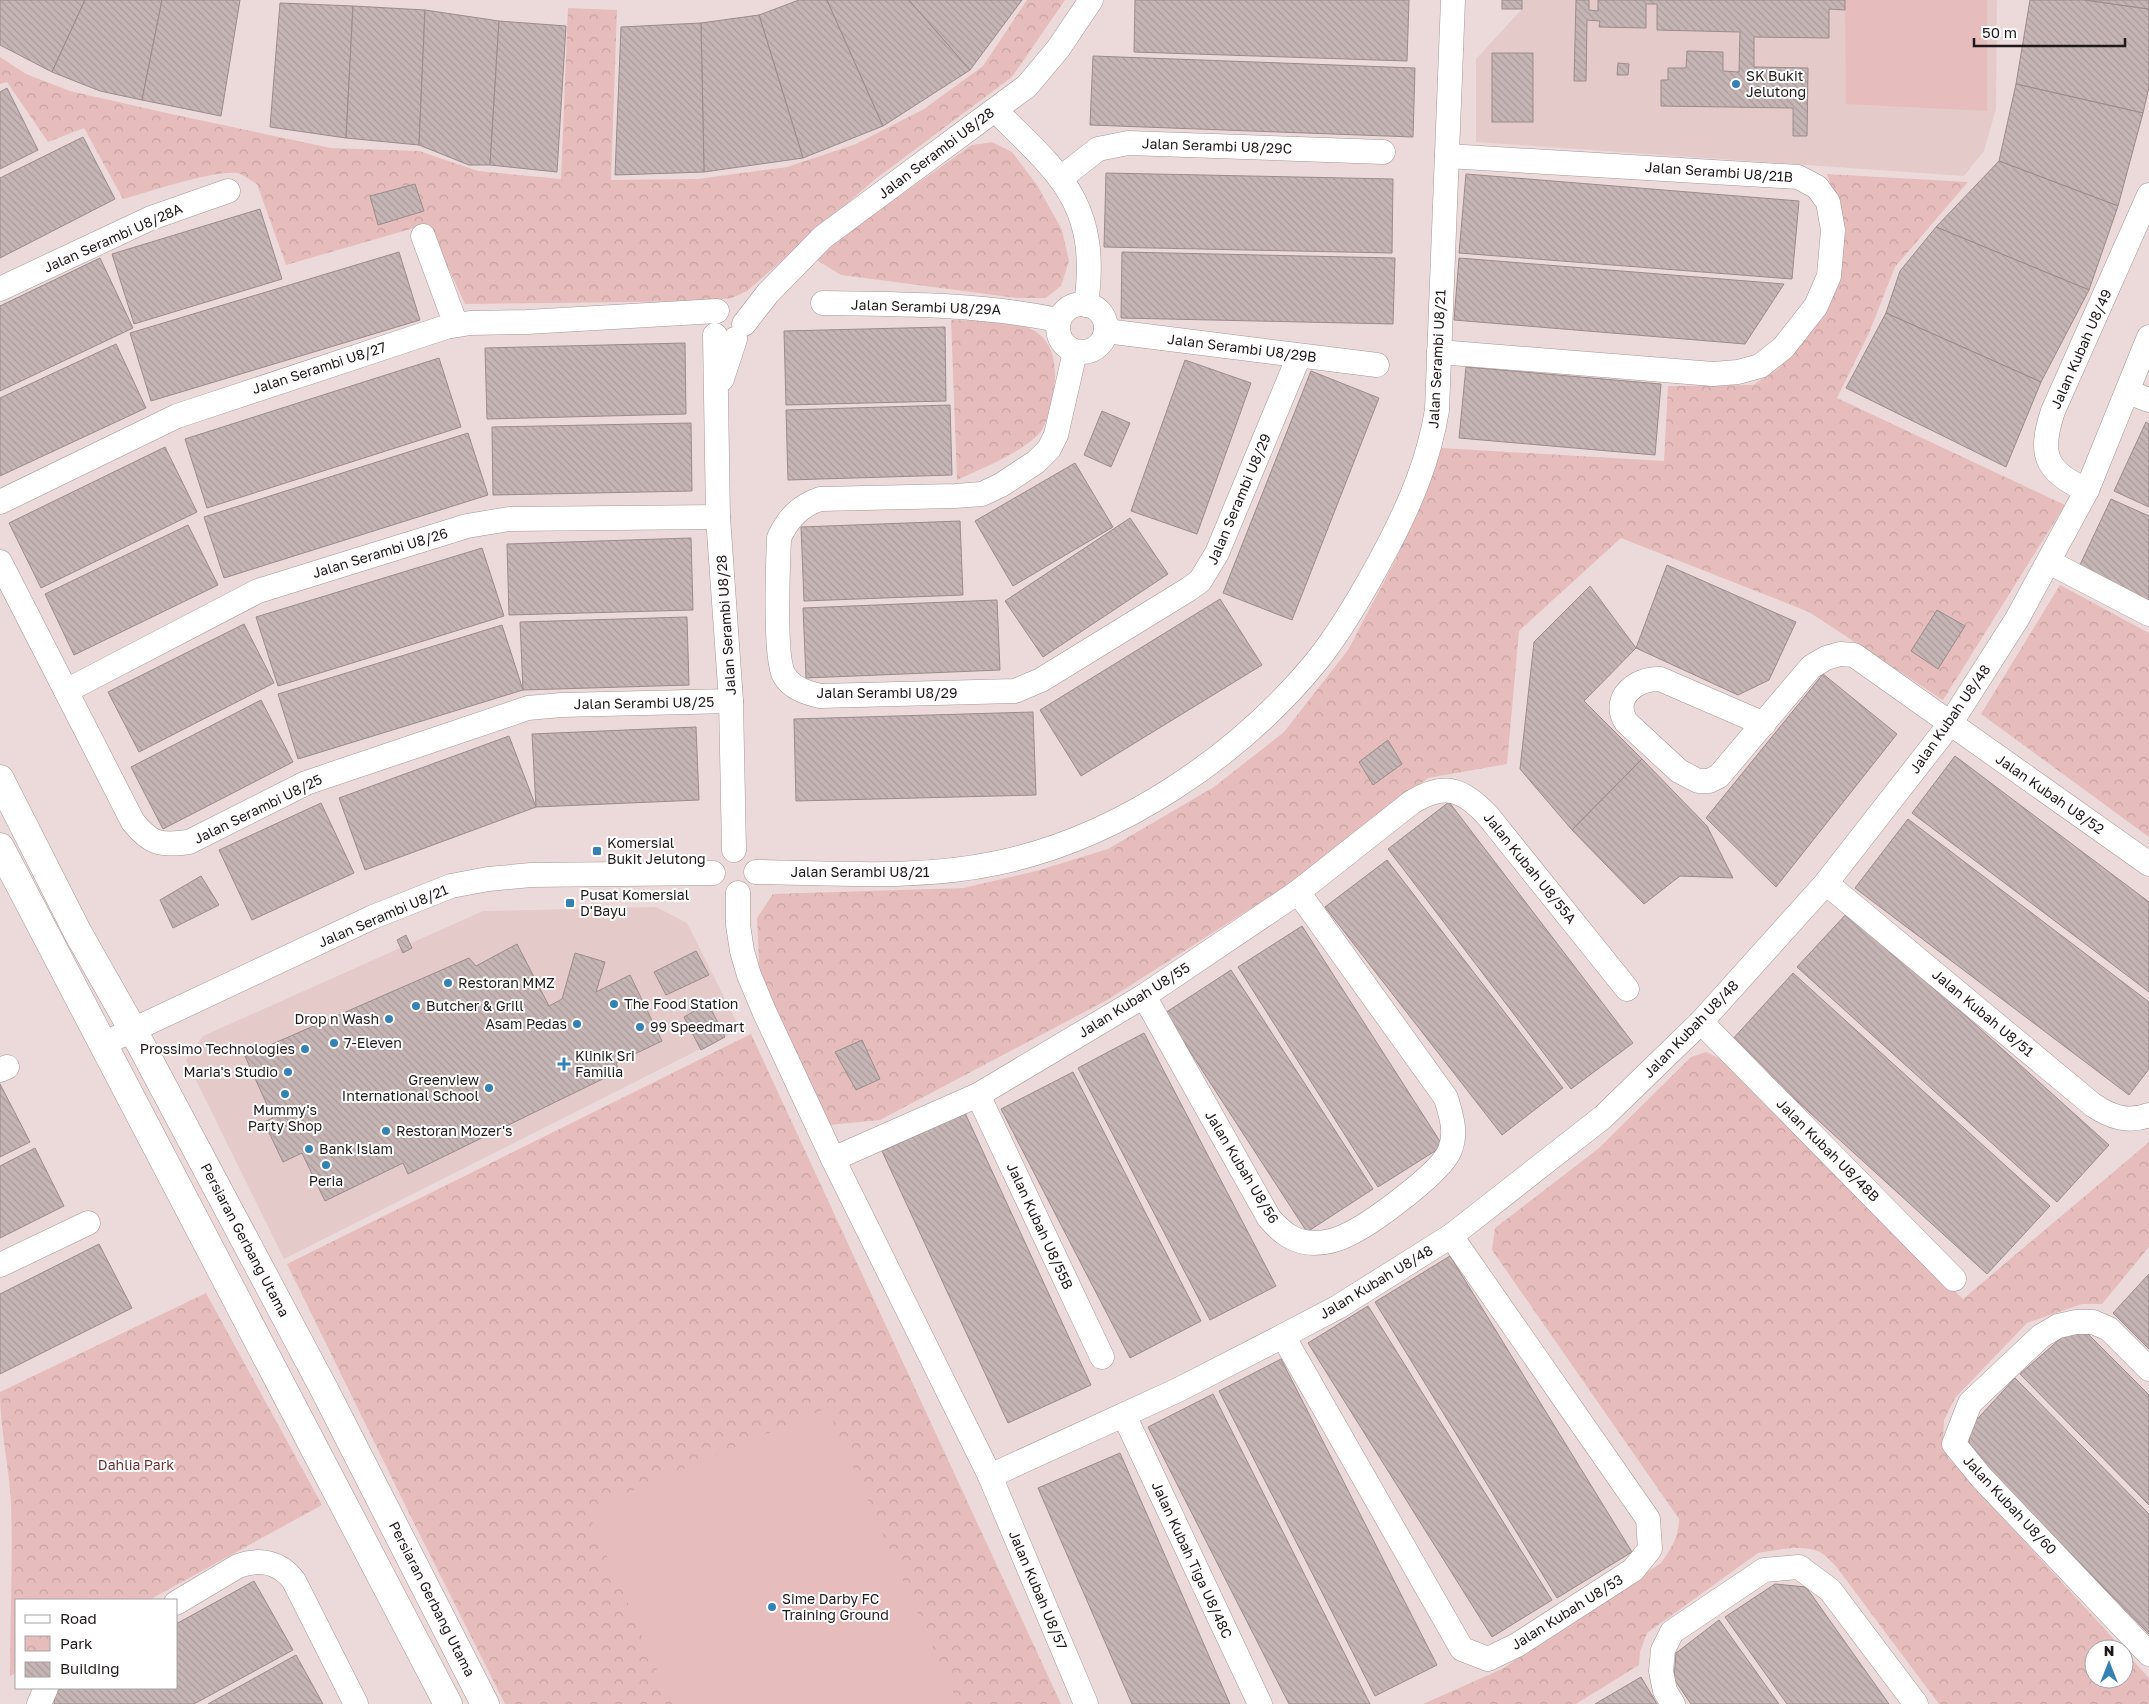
<svg xmlns="http://www.w3.org/2000/svg" width="2149" height="1704" font-family="'Golos Text',sans-serif">
	<style>
		.built { fill: #e5caca }
		.park { fill: url(#park-crowns) }
		.garden { fill: #e6bdbc }
		.building { fill: url(#building-back-hatch); stroke: #9b8b8a }
		.lines { fill: none; stroke-linecap: round; stroke-linejoin: round }
		.minor-casing { stroke: #a69695; stroke-width: 25 }
		.major-casing { stroke: #a69695; stroke-width: 29 }
		.minor { stroke: #fff; stroke-width: 24 }
		.major { stroke: #fff; stroke-width: 28 }
		.poi-dot { fill: #3482b4; stroke: #fff; stroke-width: 2 }
		.labels { text-anchor: middle; stroke-width: 4; stroke-linejoin: round; paint-order: stroke }
		.poi-label { font-size: 14px; fill: #1f1919; stroke: #fff; text-anchor: start }
		.street-label { font-size: 14px; fill: #1f1919; stroke: #fff }
		.park-label { font-size: 14px; fill: #6f3134; stroke: #fff }
	</style>
	<defs>
		<pattern id="park-crowns" width="20" height="18" patternUnits="userSpaceOnUse" patternTransform="scale(1.25)"><rect width="20" height="18" fill="#e6bdbc"/><path d="M2 6a3 3 0 1 1 6 0M12 15a3 3 0 1 1 6 0" fill="none" stroke="#c5a2a1"/></pattern>
		<pattern id="building-back-hatch" width="6" height="6" patternUnits="userSpaceOnUse" patternTransform="scale(1.25)"><rect width="6" height="6" fill="#c6b5b5"/><path d="M-1 5l2 2M0 0l6 6M5-1l2 2" fill="none" stroke="#aa9b9b"/></pattern>
	</defs>
	<rect width="100%" height="100%" fill="#ecdada"/>
	<!-- built -->
	<g class="built">
		<polygon points="1522,0 1997,0 1996,109 1984,151 1964,176 1476,142 1476,59 1521,10"/>
		<polygon points="656,907 687,923 740,1029 284,1259 186,1060 203,1036 483,911"/>
	</g>
	<!-- park -->
	<g class="park">
		<path d="M1027,0H1065L1012,77L874,180L747,291L732,298L707,301L465,304L428,224L286,265L257,184C251,181 243,174 237,173C214,170 148,192 123,199L84,128L48,142L7,82L0,84V57L26,74L70,91L171,114L331,148L419,151L478,171L561,179L568,8L617,10L611,180L698,179L787,167L856,144L924,109L983,66Z"/>
		<polygon points="992,142 1012,152 1037,185 1062,230 1069,261 1061,286 1046,298 1017,298 841,275 815,259 834,242 972,145"/>
		<polygon points="1827,174 1968,182 1895,267 1869,333 1837,398 2065,505 1943,700 1809,612 1621,538 1519,631 1507,764 1428,778 1297,879 1109,999 880,1120 829,1125 760,984 757,918 773,894 963,888 1036,871 1108,849 1214,787 1284,732 1348,650 1398,555 1441,448 1664,461 1668,386 1753,385 1778,369 1814,327 1838,280 1846,230"/>
		<path d="M951,320C999,322 1057,312 1055,379C1054,390 1048,421 1042,430C1028,450 979,470 957,480Z"/>
		<polygon points="2060,585 2149,633 2149,837 1981,714"/>
		<polygon points="751,1034 1061,1704 505,1704 411,1517 287,1264"/>
		<path d="M1706,1052L1721,1059L1963,1299L2149,1142V1247L2102,1304H2082L2027,1323L1955,1398L1944,1420L1943,1439L1948,1458L2123,1649H2094V1679H2124V1651L2149,1678V1704H1939L1835,1565C1831,1562 1827,1557 1823,1554C1807,1543 1776,1550 1758,1553L1647,1633L1640,1652L1639,1665L1576,1704H1423L1502,1669L1661,1563C1671,1549 1679,1536 1679,1519L1492,1250L1495,1228L1599,1148L1691,1057Z"/>
		<path d="M206,1293L322,1505L149,1600H16V1673L10,1676C10,1619 13,1561 11,1503C9,1466 0,1430 0,1392Z"/>
	</g>
	<!-- garden -->
	<g class="garden">
		<polygon points="1845,0 1987,0 1987,111 1846,104"/>
		<polygon points="827,1408 958,1704 672,1704 587,1510"/>
	</g>
	<!-- building -->
	<g class="building">
		<polygon points="0,0 85,0 52,72 0,45"/>
		<polygon points="85,0 162,0 142,100 100,91 52,72"/>
		<polygon points="162,0 240,0 221,116 142,100"/>
		<polygon points="799,0 827,0 883,126 803,158 759,15"/>
		<polygon points="827,0 909,0 970,70 883,126"/>
		<polygon points="909,0 1022,0 970,70"/>
		<polygon points="1135,0 1409,0 1407,61 1134,52"/>
		<rect x="1502" y="0" width="20" height="9"/>
		<polygon points="1576,0 1589,0 1589,10 1598,11 1598,0 1845,0 1845,10 1829,9 1829,38 1754,37 1754,67 1808,68 1807,136 1793,136 1793,108 1661,106 1661,80 1668,80 1668,68 1686,68 1687,51 1723,52 1723,71 1739,72 1740,32 1657,30 1657,4 1646,4 1646,28 1599,27 1600,21 1587,20 1586,81 1574,81"/>
		<polygon points="2030,0 2085,0 2149,9 2149,87 2143,113 2016,84"/>
		<polygon points="2085,0 2149,0 2149,9"/>
		<polygon points="280,3 353,6 346,138 270,127"/>
		<polygon points="353,6 425,10 419,145 346,138"/>
		<polygon points="425,10 499,21 490,165 469,165 419,145"/>
		<polygon points="759,15 803,158 704,172 701,23"/>
		<polygon points="499,21 566,26 557,172 490,165"/>
		<polygon points="701,23 704,172 615,175 621,27"/>
		<rect x="1492" y="53" width="41" height="69"/>
		<polygon points="1093,56 1415,68 1413,137 1090,125"/>
		<polygon points="1618,63 1629,64 1628,75 1617,75"/>
		<polygon points="2016,84 2143,113 2118,206 1999,161"/>
		<polygon points="7,88 38,150 0,169 0,92"/>
		<polygon points="83,137 115,199 0,258 0,178"/>
		<polygon points="1999,161 2118,206 2089,290 1936,227"/>
		<polygon points="1106,173 1393,179 1392,253 1104,247"/>
		<polygon points="1466,174 1799,201 1792,279 1459,253"/>
		<polygon points="415,184 424,211 378,225 370,196"/>
		<polygon points="260,209 282,279 134,324 112,254"/>
		<polygon points="1936,227 2089,290 2041,382 1886,313 1900,271"/>
		<polygon points="399,252 420,320 151,401 130,333"/>
		<polygon points="1122,252 1395,258 1393,324 1121,318"/>
		<polygon points="100,258 133,328 0,391 0,306"/>
		<polygon points="1459,258 1784,284 1745,344 1454,320"/>
		<polygon points="1886,313 2041,382 2006,467 1846,388"/>
		<polygon points="945,327 946,401 786,405 784,331"/>
		<polygon points="685,343 686,414 487,419 485,348"/>
		<polygon points="116,344 146,408 0,476 0,398"/>
		<polygon points="439,358 461,427 207,508 185,439"/>
		<polygon points="1185,360 1251,383 1197,534 1131,511"/>
		<polygon points="1466,367 1661,384 1655,455 1459,438"/>
		<polygon points="1311,371 1379,398 1292,620 1223,593"/>
		<polygon points="950,405 952,475 788,480 786,410"/>
		<polygon points="1102,411 1130,423 1111,467 1084,455"/>
		<polygon points="2146,422 2149,424 2149,507 2114,491"/>
		<polygon points="691,423 692,491 493,495 492,427"/>
		<polygon points="468,433 488,495 224,578 204,517"/>
		<polygon points="165,447 197,512 41,588 9,523"/>
		<polygon points="1075,463 1113,527 1013,586 975,521"/>
		<polygon points="2111,499 2149,516 2149,603 2078,569"/>
		<polygon points="1130,518 1168,574 1043,657 1005,601"/>
		<polygon points="960,521 963,595 804,601 801,527"/>
		<polygon points="188,525 218,585 74,655 45,594"/>
		<polygon points="691,538 693,610 509,615 507,544"/>
		<polygon points="482,548 504,616 278,686 256,617"/>
		<polygon points="1667,565 1796,622 1769,680 1738,695 1636,648"/>
		<polygon points="1590,586 1636,648 1584,701 1642,759 1572,830 1520,769 1534,642"/>
		<polygon points="1220,599 1262,665 1081,776 1040,710"/>
		<polygon points="997,600 1000,670 806,678 803,608"/>
		<polygon points="1937,610 1965,626 1938,669 1911,651"/>
		<polygon points="687,617 689,685 523,690 520,622"/>
		<polygon points="244,624 274,683 139,752 108,692"/>
		<polygon points="502,625 523,690 298,759 278,694"/>
		<polygon points="1823,674 1897,734 1776,887 1706,818"/>
		<polygon points="261,700 293,762 163,829 131,767"/>
		<polygon points="1033,712 1036,795 796,801 794,719"/>
		<polygon points="696,727 699,800 536,807 532,734"/>
		<polygon points="509,736 536,807 365,870 339,798"/>
		<polygon points="1388,740 1402,764 1373,785 1359,762"/>
		<polygon points="1955,756 2149,902 2149,992 1912,813"/>
		<polygon points="1642,759 1707,826 1733,878 1680,876 1644,904 1572,830"/>
		<polygon points="1449,802 1633,1043 1571,1089 1388,849"/>
		<polygon points="321,803 354,873 252,920 219,850"/>
		<polygon points="1908,819 2149,1002 2149,1069 2129,1095 1855,888"/>
		<polygon points="1387,860 1563,1088 1502,1135 1325,907"/>
		<polygon points="201,876 219,905 173,928 160,900"/>
		<polygon points="1849,911 2109,1145 2057,1202 1797,967"/>
		<polygon points="1302,926 1443,1146 1378,1187 1238,967"/>
		<polygon points="406,935 412,948 403,953 397,940"/>
		<polygon points="517,944 549,1006 562,999 575,953 605,962 596,992 630,975 662,1041 616,1063 619,1071 408,1174 403,1163 325,1201 302,1153 283,1162 264,1122 273,1118 245,1056 469,958 476,966"/>
		<polygon points="696,951 709,975 666,995 654,972"/>
		<polygon points="1231,970 1373,1189 1307,1232 1165,1013"/>
		<polygon points="1793,973 2050,1206 1987,1274 1731,1041"/>
		<polygon points="708,1003 725,1037 701,1050 684,1017"/>
		<polygon points="1144,1033 1276,1286 1210,1320 1078,1068"/>
		<polygon points="862,1040 880,1079 856,1090 835,1052"/>
		<polygon points="1073,1072 1201,1321 1130,1358 1001,1109"/>
		<polygon points="0,1084 30,1142 0,1157"/>
		<polygon points="965,1113 1091,1385 1008,1423 882,1151"/>
		<polygon points="35,1148 64,1206 0,1238 0,1166"/>
		<polygon points="99,1244 132,1308 0,1374 0,1294"/>
		<polygon points="1450,1256 1632,1552 1557,1598 1375,1302"/>
		<polygon points="2149,1274 2149,1349 2113,1313"/>
		<polygon points="1368,1306 1552,1600 1492,1637 1308,1343"/>
		<polygon points="2068,1332 2088,1334 2149,1395 2149,1505 2020,1374"/>
		<polygon points="1281,1359 1437,1665 1375,1696 1219,1391"/>
		<polygon points="2015,1378 2149,1514 2149,1634 1969,1450 1969,1428"/>
		<polygon points="1213,1394 1370,1704 1289,1704 1148,1427"/>
		<polygon points="1120,1453 1230,1704 1132,1704 1038,1488"/>
		<polygon points="254,1581 293,1650 194,1704 54,1704 55,1692 63,1688 176,1688 176,1624"/>
		<polygon points="1775,1584 1806,1587 1889,1704 1787,1704 1725,1617"/>
		<polygon points="1719,1620 1779,1704 1691,1704 1674,1679 1676,1653"/>
		<polygon points="296,1655 323,1704 208,1704"/>
		<polygon points="1641,1677 1657,1704 1595,1704"/>
	</g>
	<g class="lines">
		<defs>
			<g id="minor">
				<path d="M995,110C1061,175 1100,204 1086,305"/>
				<polyline points="1061,178 1098,149 1128,143 1383,152"/>
				<polyline points="423,236 456,325"/>
				<polyline points="0,289 151,218 228,191"/>
				<path d="M823,303C903,304 980,304 1058,320"/>
				<circle cx="1082" cy="328" r="24"/>
				<polyline points="744,324 768,293 823,237 1027,86 1058,49 1091,0"/>
				<polyline points="1106,331 1377,365"/>
				<polyline points="715,335 718,517 731,701 734,850"/>
				<path d="M1075,352L1056,435L1049,449L1036,462L1001,485L982,494L955,496L820,499C800,506 788,518 779,538C778,563 774,658 784,675C791,688 807,693 820,696L1015,691L1041,680L1189,589L1200,581L1217,553L1299,356"/>
				<polyline points="1439,352 1713,374 1738,372 1760,366 1783,348 1816,306 1829,276 1833,230 1828,202 1817,187 1798,177 1447,156"/>
				<polyline points="722,379 735,339"/>
				<polyline points="2128,392 2149,400"/>
				<path d="M2087,490C2044,472 2039,453 2053,411L2149,195"/>
				<polyline points="0,502 177,416 446,327 470,323 527,322 717,311"/>
				<path d="M0,562L133,822C151,844 160,846 189,842L306,783L528,708L561,705L731,701"/>
				<polyline points="2049,562 2149,614"/>
				<polyline points="66,691 258,591 467,526 509,519 718,517"/>
				<path d="M1764,724L1660,679C1636,678 1611,698 1626,722L1679,771L1698,781H1709L1719,776L1811,667L1826,658L1840,654L1854,655L2149,864"/>
				<path d="M756,872C836,873 918,880 997,863C1118,838 1238,757 1316,662C1344,627 1367,586 1388,546C1411,502 1429,459 1437,410L1453,0"/>
				<path d="M1826,883L2093,1105C2111,1117 2128,1123 2149,1115"/>
				<polyline points="738,893 738,925 742,951 749,975 764,1011 833,1159 990,1476 1086,1704"/>
				<path d="M1144,996L1269,1218C1281,1232 1294,1243 1314,1243C1326,1243 1340,1239 1351,1233C1373,1222 1442,1172 1450,1150C1457,1132 1451,1115 1446,1098L1298,892"/>
				<polyline points="1701,1022 1954,1279"/>
				<polyline points="103,1044 373,917 451,886 488,879 531,875 713,873"/>
				<polyline points="0,1070 7,1067"/>
				<polyline points="978,1095 1102,1357"/>
				<path d="M833,1159L978,1095L1144,996L1298,892L1412,802C1445,782 1463,789 1488,816L1627,989"/>
				<polyline points="0,1265 88,1223"/>
				<polyline points="1283,1336 1462,1649 1488,1659 1517,1645 1633,1570 1650,1549 1648,1519 1451,1236"/>
				<polyline points="2149,1369 2109,1329 2093,1322 2076,1322 2058,1326 2041,1336 1970,1403 1954,1444 1981,1477 2149,1654"/>
				<polyline points="1124,1415 1260,1704"/>
				<polyline points="990,1476 1178,1390 1283,1336 1338,1307 1451,1236 1603,1117 1701,1022 1826,883 1950,724 2017,619 2087,490 2149,337"/>
				<path d="M176,1603L238,1566C260,1558 280,1562 294,1581L356,1704"/>
				<polyline points="39,1704 46,1688"/>
				<polyline points="1673,1704 1665,1691 1661,1671 1663,1650 1672,1632 1764,1570 1799,1567 1830,1590 1916,1704"/>
			</g>
			<g id="major">
				<polyline points="0,779 78,933 133,1030 324,1389 485,1704"/>
				<polyline points="0,847 448,1704"/>
			</g>
		</defs>
		<!-- minor casing -->
		<use href="#minor" class="minor-casing"/>
		<!-- major casing -->
		<use href="#major" class="major-casing"/>
		<!-- minor -->
		<use href="#minor" class="minor"/>
		<!-- major -->
		<use href="#major" class="major"/>
	</g>
	<!-- markers -->
	<g class="poi-dot">
		<circle cx="1736" cy="84" r="5"/>
		<rect x="592" y="846" width="10" height="10" rx="2.5"/>
		<rect x="565" y="898" width="10" height="10" rx="2.5"/>
		<circle cx="448" cy="983" r="5"/>
		<circle cx="614" cy="1004" r="5"/>
		<circle cx="416" cy="1006" r="5"/>
		<circle cx="389" cy="1019" r="5"/>
		<circle cx="577" cy="1024" r="5"/>
		<circle cx="640" cy="1027" r="5"/>
		<circle cx="334" cy="1043" r="5"/>
		<circle cx="305" cy="1049" r="5"/>
		<path d="M561.5 1056.5h5v5h5v5h-5v5h-5v-5h-5v-5h5z"/>
		<circle cx="288" cy="1072" r="5"/>
		<circle cx="489" cy="1088" r="5"/>
		<circle cx="285" cy="1094" r="5"/>
		<circle cx="386" cy="1131" r="5"/>
		<circle cx="309" cy="1149" r="5"/>
		<circle cx="326" cy="1165" r="5"/>
		<circle cx="772" cy="1607" r="5"/>
	</g>
	<g class="labels">
		<!-- poi labels -->
		<g class="poi-label">
			<text x="1746" y="81">SK Bukit<tspan x="1746" dy="16">Jelutong</tspan></text>
			<text x="607" y="848">Komersial<tspan x="607" dy="16">Bukit Jelutong</tspan></text>
			<text x="580" y="900">Pusat Komersial<tspan x="580" dy="16">D'Bayu</tspan></text>
			<text x="458" y="988">Restoran MMZ</text>
			<text x="624" y="1009">The Food Station</text>
			<text x="426" y="1011">Butcher &amp; Grill</text>
			<text x="379" y="1024" text-anchor="end">Drop n Wash</text>
			<text x="567" y="1029" text-anchor="end">Asam Pedas</text>
			<text x="650" y="1032">99 Speedmart</text>
			<text x="344" y="1048">7-Eleven</text>
			<text x="295" y="1054" text-anchor="end">Prossimo Technologies</text>
			<text x="575" y="1061">Klinik Sri<tspan x="575" dy="16">Familia</tspan></text>
			<text x="278" y="1077" text-anchor="end">Maria's Studio</text>
			<text x="479" y="1085" text-anchor="end">Greenview<tspan x="479" dy="16">International School</tspan></text>
			<text x="285" y="1115" text-anchor="middle">Mummy's<tspan x="285" dy="16">Party Shop</tspan></text>
			<text x="396" y="1136">Restoran Mozer's</text>
			<text x="319" y="1154">Bank Islam</text>
			<text x="326" y="1186" text-anchor="middle">Peria</text>
			<text x="782" y="1604">Sime Darby FC<tspan x="782" dy="16">Training Ground</tspan></text>
		</g>
		<!-- street labels -->
		<g class="street-label">
			<text transform="translate(1217 146) rotate(2)" y="5">Jalan Serambi U8/29C</text>
			<text transform="translate(936 153) rotate(-37)" y="5">Jalan Serambi U8/28</text>
			<text transform="translate(1719 172) rotate(4)" y="5">Jalan Serambi U8/21B</text>
			<text transform="translate(113 238) rotate(-24)" y="5">Jalan Serambi U8/28A</text>
			<text transform="translate(926 307) rotate(2)" y="5">Jalan Serambi U8/29A</text>
			<text transform="translate(1242 348) rotate(7)" y="5">Jalan Serambi U8/29B</text>
			<text transform="translate(2081 349) rotate(-66)" y="5">Jalan Kubah U8/49</text>
			<text transform="translate(1437 359) rotate(-87)" y="5">Jalan Serambi U8/21</text>
			<text transform="translate(319 368) rotate(-18)" y="5">Jalan Serambi U8/27</text>
			<text transform="translate(1239 499) rotate(-67)" y="5">Jalan Serambi U8/29</text>
			<text transform="translate(380 553) rotate(-17)" y="5">Jalan Serambi U8/26</text>
			<text transform="translate(726 625) rotate(-94)" y="5">Jalan Serambi U8/28</text>
			<text x="887" y="698">Jalan Serambi U8/29</text>
			<text transform="translate(644 703) rotate(-1)" y="5">Jalan Serambi U8/25</text>
			<text transform="translate(1950 719) rotate(-55)" y="5">Jalan Kubah U8/48</text>
			<text transform="translate(2050 794) rotate(35)" y="5">Jalan Kubah U8/52</text>
			<text transform="translate(258 809) rotate(-26)" y="5">Jalan Serambi U8/25</text>
			<text transform="translate(1530 868) rotate(51)" y="5">Jalan Kubah U8/55A</text>
			<text x="860" y="877">Jalan Serambi U8/21</text>
			<text transform="translate(383 916) rotate(-23)" y="5">Jalan Serambi U8/21</text>
			<text transform="translate(1134 1000) rotate(-32)" y="5">Jalan Kubah U8/55</text>
			<text transform="translate(1983 1013) rotate(40)" y="5">Jalan Kubah U8/51</text>
			<text transform="translate(1691 1029) rotate(-46)" y="5">Jalan Kubah U8/48</text>
			<text transform="translate(1828 1150) rotate(45)" y="5">Jalan Kubah U8/48B</text>
			<text transform="translate(1242 1167) rotate(59)" y="5">Jalan Kubah U8/56</text>
			<text transform="translate(1040 1226) rotate(65)" y="5">Jalan Kubah U8/55B</text>
			<text transform="translate(245 1240) rotate(62)" y="5">Persiaran Gerbang Utama</text>
			<text transform="translate(1376 1282) rotate(-31)" y="5">Jalan Kubah U8/48</text>
			<text transform="translate(2010 1505) rotate(47)" y="5">Jalan Kubah U8/60</text>
			<text transform="translate(1192 1560) rotate(65)" y="5">Jalan Kubah Tiga U8/48C</text>
			<text transform="translate(1038 1590) rotate(67)" y="5">Jalan Kubah U8/57</text>
			<text transform="translate(432 1599) rotate(63)" y="5">Persiaran Gerbang Utama</text>
			<text transform="translate(1567 1612) rotate(-32)" y="5">Jalan Kubah U8/53</text>
		</g>
		<!-- park labels -->
		<g class="park-label">
			<text x="136" y="1470">Dahlia Park</text>
		</g>
	</g>
	<!-- legend -->
	<rect x="15" y="1599" width="162" height="90" fill="#ffffff" stroke="#a5a3a3"/>
	<rect x="25" y="1615" width="25" height="8" fill="#ffffff" stroke="#a5a3a3"/>
	<text x="60" y="1624" font-size="15" fill="#1f1919">Road</text>
	<rect x="25" y="1636" width="25" height="15" fill="url(#park-crowns)" stroke="#a5a3a3"/>
	<text x="60" y="1649" font-size="15" fill="#1f1919">Park</text>
	<rect x="25" y="1662" width="25" height="15" fill="url(#building-back-hatch)" stroke="#a5a3a3"/>
	<text x="60" y="1674" font-size="15" fill="#1f1919">Building</text>
	<!-- north arrow -->
	<g transform="translate(2109 1664)"><circle r="24" fill="#ffffff" stroke="#a5a3a3"/>
	<path d="M0-4L9 19L0 12L-9 19Z" fill="#3482b4"/>
	<text y="-8" font-size="14" font-weight="bold" text-anchor="middle" fill="#1f1919">N</text>
	</g>
	<!-- scale -->
	<path d="M1974 38v8h151v-8" fill="none" stroke="#1f1919" stroke-width="2.5"/>
	<text x="1982" y="38" font-size="15" fill="#1f1919" stroke="#ffffff" stroke-width="4" paint-order="stroke">50 m</text>
</svg>
